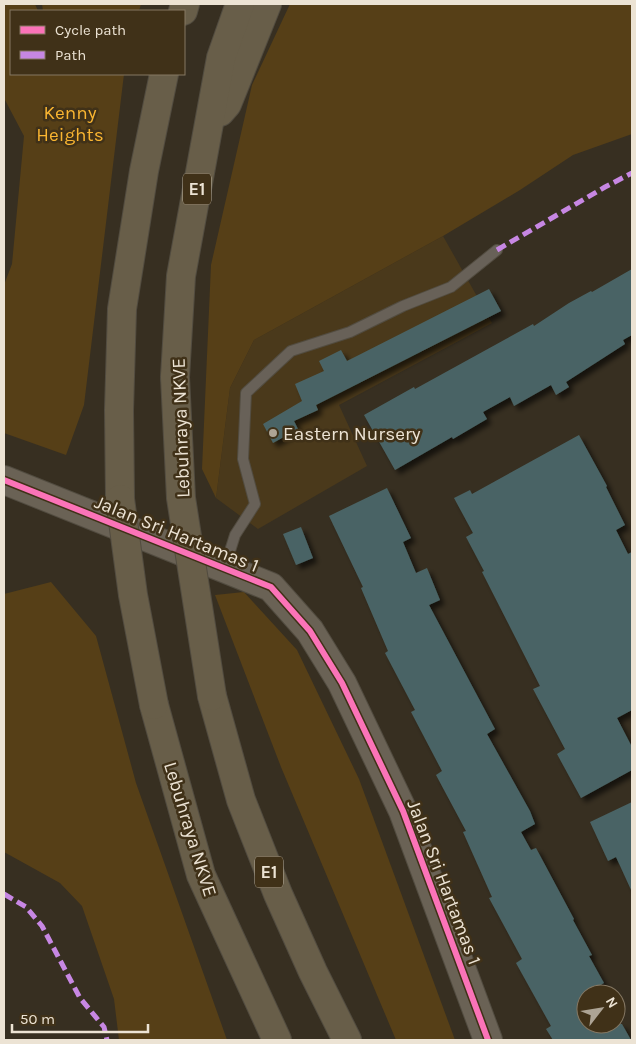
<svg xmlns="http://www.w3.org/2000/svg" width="636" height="1044" font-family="Karla,sans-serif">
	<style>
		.built { fill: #4a391b }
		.green { fill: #563f17 }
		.building { fill: #4a6465; filter: url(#shadow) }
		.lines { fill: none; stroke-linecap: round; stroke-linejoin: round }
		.lane-casing { stroke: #524c40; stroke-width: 12 }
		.secondary-casing { stroke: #524c40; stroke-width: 30 }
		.highway-casing { stroke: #524c40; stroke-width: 30 }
		.lane { stroke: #686158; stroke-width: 10 }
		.secondary { stroke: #6a6255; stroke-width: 28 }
		.highway { stroke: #685e49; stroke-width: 28 }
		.highway-bridge-casing { stroke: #524c40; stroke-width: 30; stroke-linecap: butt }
		.highway-bridge { stroke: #685e49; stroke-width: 28 }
		.quiet { stroke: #c787e3; stroke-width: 5; stroke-dasharray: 10 5; stroke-linecap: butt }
		.cycleway-casing { stroke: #403118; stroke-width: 9 }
		.cycleway { stroke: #fb73b8; stroke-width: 6 }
		.poi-dot { fill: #ada495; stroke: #403118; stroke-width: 2 }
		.labels { text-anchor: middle; stroke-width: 5; stroke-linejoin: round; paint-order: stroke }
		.shield { fill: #403118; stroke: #b8ae9c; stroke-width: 1 }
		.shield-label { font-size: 18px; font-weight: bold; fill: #ece3d4 }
		.park-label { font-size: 19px; fill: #f9b531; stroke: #403118 }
		.street-label { font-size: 19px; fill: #ece3d4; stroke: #403118 }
		.poi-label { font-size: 19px; fill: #ece3d4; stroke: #403118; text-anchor: start }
	</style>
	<defs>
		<filter id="shadow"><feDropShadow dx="4.5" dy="4.5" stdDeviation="2.5" flood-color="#0009"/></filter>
	</defs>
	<rect width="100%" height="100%" fill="#372f21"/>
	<!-- built -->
	<polygon class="built" points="443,236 492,323 339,405 367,466 258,529 216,498 230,388 254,340"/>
	<!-- green -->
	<g class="green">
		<polygon points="4,4 35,4 38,11 11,11 11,74 124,74 84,405 66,455 4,433 4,285 12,264 24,136 4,98"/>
		<polygon points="42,4 141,4 139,11 43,11"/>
		<polygon points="290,4 632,4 632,134 573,155 520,190 443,236 254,340 230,388 216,498 202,469 211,265 252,85"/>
		<polygon points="51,582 96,636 136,783 227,1040 119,1040 114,999 82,906 60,883 4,852 4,594"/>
		<polygon points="244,592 297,650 359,779 455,1040 396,1040 281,767 215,595"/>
	</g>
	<!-- building -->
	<g class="building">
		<polygon points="632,269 632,335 623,340 625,344 566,382 569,387 556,395 551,385 514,406 510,397 483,412 487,419 453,439 452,437 395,470 364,415 414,387 415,389 533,324 534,326 569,303 591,291 592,292"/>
		<polygon points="489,289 501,311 316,405 318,410 294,421 298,429 273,443 263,424 302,401 295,384 324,371 319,361 341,350 347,361"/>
		<polygon points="579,435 607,486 606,487 625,525 616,530 628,554 632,552 632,710 617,718 632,747 632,770 581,798 557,754 565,749 533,689 540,686 482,572 484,571 466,537 473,533 454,498 470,490 472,494"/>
		<polygon points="387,488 411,538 403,542 416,573 427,568 440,600 429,605 495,729 487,734 530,811 535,824 521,832 531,850 536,848 574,919 573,920 592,955 589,956 604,983 586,993 586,1024 622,1024 631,1040 553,1040 546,1029 551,1026 516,963 522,959 489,898 492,897 463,832 466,831 436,775 442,771 411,712 415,710 385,653 388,651 361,588 363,587 329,516"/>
		<polygon points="301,527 313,558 296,565 283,534"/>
		<polygon points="632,802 632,892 616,857 608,861 590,822"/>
	</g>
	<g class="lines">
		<defs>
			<polyline id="lane" points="225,567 235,535 255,504 243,459 246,393 291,351 350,332 403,306 451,287 497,250"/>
			<polyline id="secondary" points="4,480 271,587 310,631 342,683 403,811 488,1040"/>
			<g id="highway">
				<polyline points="183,11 185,4"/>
				<polyline points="220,112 227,104 267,4"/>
				<polyline points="175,377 181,276 221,58 240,4"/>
				<polyline points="120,499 119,410 122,309 144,171 164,74"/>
				<polyline points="212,696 241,800 278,894 313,972 347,1040"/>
				<polyline points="154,705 201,875 277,1040"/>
			</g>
		</defs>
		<!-- lane casing -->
		<use href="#lane" class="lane-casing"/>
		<!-- secondary casing -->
		<use href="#secondary" class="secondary-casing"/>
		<!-- highway casing -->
		<use href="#highway" class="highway-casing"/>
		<!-- lane -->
		<use href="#lane" class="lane"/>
		<!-- secondary -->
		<use href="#secondary" class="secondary"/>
		<!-- highway -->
		<use href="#highway" class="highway"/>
		<defs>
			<g id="highway-bridge">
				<polyline points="175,377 181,498 212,696"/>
				<polyline points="120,499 133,595 154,705"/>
			</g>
		</defs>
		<!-- highway-bridge casing -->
		<use href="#highway-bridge" class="highway-bridge-casing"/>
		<!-- highway-bridge -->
		<use href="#highway-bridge" class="highway-bridge"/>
		<!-- quiet -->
		<g class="quiet">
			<polyline points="497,250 605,187 632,173"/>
			<polyline points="4,894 26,907 42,926 80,998 104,1027 107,1040"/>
		</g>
		<defs>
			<polyline id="cycleway" points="4,480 271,587 310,631 342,683 403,811 488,1040"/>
		</defs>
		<!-- cycleway casing -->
		<use href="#cycleway" class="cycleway-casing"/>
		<!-- cycleway -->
		<use href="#cycleway" class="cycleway"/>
	</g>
	<!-- markers -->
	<circle class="poi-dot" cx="273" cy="433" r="5"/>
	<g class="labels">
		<!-- shield labels -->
		<g class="shield">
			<rect x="183" y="173.5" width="28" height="31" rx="4"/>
			<rect x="255" y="856.5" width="28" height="31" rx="4"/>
		</g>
		<g class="shield-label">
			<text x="197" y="195">E1</text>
			<text x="269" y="878">E1</text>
		</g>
		<!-- park labels -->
		<g class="park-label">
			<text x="70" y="119">Kenny<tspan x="70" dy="22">Heights</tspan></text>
		</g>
		<!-- street labels -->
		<g class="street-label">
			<text transform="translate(180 428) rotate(-92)" y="7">Lebuhraya NKVE</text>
			<text transform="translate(177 533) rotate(22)" y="7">Jalan Sri Hartamas 1</text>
			<text transform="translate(191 829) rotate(73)" y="7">Lebuhraya NKVE</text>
			<text transform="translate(445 882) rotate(69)" y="7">Jalan Sri Hartamas 1</text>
		</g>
		<!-- poi labels -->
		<g class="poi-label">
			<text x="283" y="440">Eastern Nursery</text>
		</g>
	</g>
	<!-- border -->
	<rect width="636" height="1044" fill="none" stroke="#ece3d4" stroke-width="10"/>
	<!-- legend -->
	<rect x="10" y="10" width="175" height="65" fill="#403118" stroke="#857863"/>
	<rect x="20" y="26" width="25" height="8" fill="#fb73b8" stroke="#857863"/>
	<text x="55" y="35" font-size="15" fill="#ece3d4">Cycle path</text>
	<rect x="20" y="51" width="25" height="8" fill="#c787e3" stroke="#857863"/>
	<text x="55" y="60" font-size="15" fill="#ece3d4">Path</text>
	<!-- north arrow -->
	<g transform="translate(601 1009) rotate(59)"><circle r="24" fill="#403118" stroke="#857863"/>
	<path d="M0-4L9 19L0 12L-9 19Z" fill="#ada495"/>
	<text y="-8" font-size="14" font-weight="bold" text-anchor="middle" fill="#ece3d4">N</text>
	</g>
	<!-- scale -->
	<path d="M12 1024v8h136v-8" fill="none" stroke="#ece3d4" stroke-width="2.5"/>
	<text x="20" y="1024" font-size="15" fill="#ece3d4" stroke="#403118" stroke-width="4" paint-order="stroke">50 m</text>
</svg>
